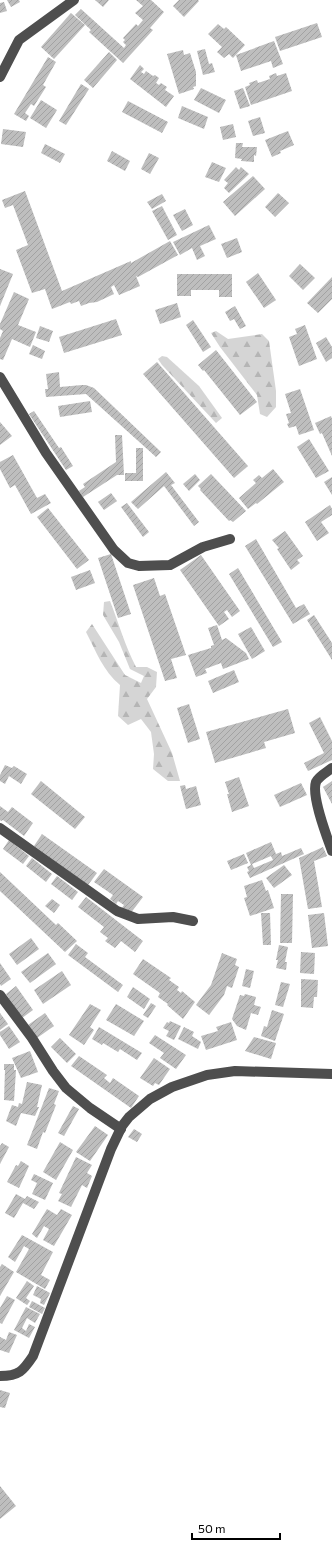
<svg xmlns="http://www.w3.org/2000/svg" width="332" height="1553" font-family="Commissioner,sans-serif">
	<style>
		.forest { fill: url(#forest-firs) }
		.building { fill: url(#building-hatch); fill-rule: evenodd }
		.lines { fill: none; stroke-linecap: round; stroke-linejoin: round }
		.minor { stroke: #4e4e4e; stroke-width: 10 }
	</style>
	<defs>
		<pattern id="forest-firs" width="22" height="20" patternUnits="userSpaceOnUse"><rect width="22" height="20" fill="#d5d5d5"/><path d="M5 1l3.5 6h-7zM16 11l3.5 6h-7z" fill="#b5b5b5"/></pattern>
		<pattern id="building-hatch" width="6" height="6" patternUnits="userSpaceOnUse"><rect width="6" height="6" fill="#bebebe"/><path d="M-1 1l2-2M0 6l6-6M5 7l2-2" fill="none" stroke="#a2a2a2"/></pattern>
	</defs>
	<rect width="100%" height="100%" fill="#fff"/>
	<!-- forest -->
	<g class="forest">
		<polygon points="216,331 228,339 262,334 269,341 276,391 276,407 267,417 260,414 257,395 220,347 211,333"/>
		<polygon points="162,356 167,357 199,386 222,418 216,423 162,365 158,359"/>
		<path d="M110,601C119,624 125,646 136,667H147L157,672L156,687L147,699L172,753L180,781H168L153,769L154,754L151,732L141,719L128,725L118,716L120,685C103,671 96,651 86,632L92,624L125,675L141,683L144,676L130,669L119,642L103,615L104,602Z"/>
	</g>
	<!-- building -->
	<g class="building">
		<polygon points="7,0 19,0 20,2 11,7"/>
		<polygon points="95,0 109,0 103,7"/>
		<polygon points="136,0 151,0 164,12 150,28 153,30 123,63 89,32 91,30 75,15 81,9 124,48 126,45 123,42 125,40 123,38 136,24 138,26 143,20 135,13 143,6"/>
		<polygon points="179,0 198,0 199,1 184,17 173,6"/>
		<polygon points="4,2 7,11 0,13 0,3"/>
		<polygon points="71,13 85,25 54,59 41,47"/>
		<polygon points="317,23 322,37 280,51 275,37"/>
		<polygon points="218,24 224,29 226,27 245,45 233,58 229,54 224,58 217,52 222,47 208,34"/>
		<polygon points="274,41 283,64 273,68 271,61 241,71 236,55"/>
		<polygon points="205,49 209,64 212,63 215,72 203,75 197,51"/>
		<polygon points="183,50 184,55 190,53 196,72 196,86 193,87 194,89 179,94 167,54"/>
		<polygon points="109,52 117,60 93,88 84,80"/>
		<polygon points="48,57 56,62 43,85 46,87 34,106 31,104 25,113 29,116 26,121 14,114"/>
		<polygon points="140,65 144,69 141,72 144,74 146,71 153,76 155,75 159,78 156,83 159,85 161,83 167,87 165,90 174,96 166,107 130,79"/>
		<polygon points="276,73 277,76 286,73 292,91 251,105 245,87 250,85 249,83 257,80 258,83 270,79 269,76"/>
		<polygon points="81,84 89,89 66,125 59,121"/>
		<polygon points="201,88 226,100 219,113 194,100"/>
		<polygon points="243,88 250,106 240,109 234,91"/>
		<polygon points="41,100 57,110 46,128 30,118"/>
		<polygon points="128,101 168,122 162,133 122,112"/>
		<polygon points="182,106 208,117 204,129 178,118"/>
		<polygon points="260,117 265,133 253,136 248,121"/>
		<polygon points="233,124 236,137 223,140 220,127"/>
		<polygon points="3,129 26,132 23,147 1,144"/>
		<polygon points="288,131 294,145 280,151 281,153 272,157 265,140"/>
		<polygon points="236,143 243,143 242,147 257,147 256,156 254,155 254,162 241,161 242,159 235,158"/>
		<polygon points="45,144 65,154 60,163 41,153"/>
		<polygon points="112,151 130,161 125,171 107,161"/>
		<polygon points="149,153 159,158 150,174 141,169"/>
		<polygon points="212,162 226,168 219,182 205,177"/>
		<polygon points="236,167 239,170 241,167 249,174 229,193 224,188 228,183 224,180"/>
		<polygon points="253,176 265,189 235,216 223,202"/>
		<polygon points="25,191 62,291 131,261 131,263 170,241 178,255 138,277 136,276 140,286 119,295 114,285 111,287 114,294 97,302 89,303 81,306 79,301 71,304 70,302 52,309 45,289 32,293 16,250 28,245 13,205 5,208 2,200"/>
		<polygon points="278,193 289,203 275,217 265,207"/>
		<polygon points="162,194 166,201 152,209 147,202"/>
		<polygon points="162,206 177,235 168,240 152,211"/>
		<polygon points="185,209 193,225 182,231 173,215"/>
		<polygon points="209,225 216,239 200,246 205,256 197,260 192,248 180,255 173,242"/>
		<polygon points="237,238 242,252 227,258 221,244"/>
		<polygon points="300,264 315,278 303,290 289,276"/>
		<polygon points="0,269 13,274 0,306"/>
		<polygon points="258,273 276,300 264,308 246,282"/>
		<polygon points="177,274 232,274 232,297 219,297 219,290 191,290 191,296 177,296"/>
		<polygon points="332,277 332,299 318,313 307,303"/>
		<polygon points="14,292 29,299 18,325 36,332 30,347 12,339 3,360 0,359 0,338 3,331 0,329 0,324"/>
		<polygon points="177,303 181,317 160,324 155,310"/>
		<polygon points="235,306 246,326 240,329 234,319 230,321 225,312"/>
		<polygon points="116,319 122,335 64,353 59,337"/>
		<polygon points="193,320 211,347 203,352 186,325"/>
		<polygon points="305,325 317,359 299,366 289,337 297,334 295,329"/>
		<polygon points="40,326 53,331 49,342 36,338"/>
		<polygon points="326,337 332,347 332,358 326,362 316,343"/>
		<polygon points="33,345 45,351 42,359 29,354"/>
		<polygon points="216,350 257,402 240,415 204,370 203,371 198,365"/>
		<polygon points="157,362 248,466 234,478 143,374"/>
		<polygon points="59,372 60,387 82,385 86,385 94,388 161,452 156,457 86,394 46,397 45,389 48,389 46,374"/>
		<polygon points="300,389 314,430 299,435 296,426 289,428 287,424 289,423 286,414 291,413 285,394"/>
		<polygon points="90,401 92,412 60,417 58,406"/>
		<polygon points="34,411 59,448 61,447 73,466 66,470 29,414"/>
		<polygon points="331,416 332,419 332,456 322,433 320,434 315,423"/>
		<polygon points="0,422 12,436 0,445"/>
		<polygon points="115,435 122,435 124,475 117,475 83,497 79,491 85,487 83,484 116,462"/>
		<polygon points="309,439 329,471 316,478 297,447"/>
		<polygon points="136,448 143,448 143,481 125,481 125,473 136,473"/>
		<polygon points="13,455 37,498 45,494 51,503 31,514 15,485 10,488 0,469 0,462"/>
		<polygon points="273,469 284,482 257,504 256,503 248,509 239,498 256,483 253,480 259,475 262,478"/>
		<polygon points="166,472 175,483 171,485 199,522 194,526 164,486 138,509 131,502"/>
		<polygon points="195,474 200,480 189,491 183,484"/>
		<polygon points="211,474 246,511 233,522 230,520 229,521 200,490 201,489 198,486"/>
		<polygon points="332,477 332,495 324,482"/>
		<polygon points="111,493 117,501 104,510 98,502"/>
		<polygon points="127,503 149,532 143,537 121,507"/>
		<polygon points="330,505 332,509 332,515 321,522 329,533 317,541 305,522"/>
		<polygon points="48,508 89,560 77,569 37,517"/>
		<polygon points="285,531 303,556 297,560 300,563 291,570 277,549 279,548 272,540"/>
		<polygon points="256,539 296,608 304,604 310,614 293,624 245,546"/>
		<polygon points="111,554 131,614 118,618 98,558"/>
		<polygon points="201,555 240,611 232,617 227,610 224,612 229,619 219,626 180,570"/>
		<polygon points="238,568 282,642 273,647 229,574"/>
		<polygon points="90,570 95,583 76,590 71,577"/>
		<polygon points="154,578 160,596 165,594 186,655 171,659 177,678 165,681 133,585"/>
		<polygon points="314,615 332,643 332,660 307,620"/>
		<polygon points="217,625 222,640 226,638 246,653 249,659 223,669 221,663 205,669 207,673 196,677 188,655 211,648 211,646 214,645 208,628"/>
		<polygon points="251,627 265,651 252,659 238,634"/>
		<polygon points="234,670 239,682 213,693 208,681"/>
		<polygon points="189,704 200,739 188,743 177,708"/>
		<polygon points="288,709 295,733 264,742 266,748 215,763 206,732"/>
		<polygon points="320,717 332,741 332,760 308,771 304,763 324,753 309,723"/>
		<polygon points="5,765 12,768 14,766 27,774 21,784 9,776 5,784 0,781 0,775"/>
		<polygon points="239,777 249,806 232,812 227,794 229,794 225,782"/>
		<polygon points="41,781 85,817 75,829 31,794"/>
		<polygon points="332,781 332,804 323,787"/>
		<polygon points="301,783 307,795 280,807 274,795"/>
		<polygon points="185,785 186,789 196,786 201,805 186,809 180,786"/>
		<polygon points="0,806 8,812 12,807 33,823 24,836 3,820 1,821 0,820"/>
		<polygon points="42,834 97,873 88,885 34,846"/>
		<polygon points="9,840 29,856 23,864 3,849"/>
		<path d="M271,842L276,854L281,852L282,856L301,848L304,854L250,878L247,872L249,871L247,867L251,865L246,853ZM271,856L273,860L254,868L252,864Z"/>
		<polygon points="323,847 327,856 314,861 322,907 308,909 299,858"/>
		<polygon points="244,854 248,863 231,870 227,861"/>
		<polygon points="32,858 52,874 46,882 26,866"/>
		<polygon points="284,865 292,875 274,888 266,878"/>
		<polygon points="104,869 143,897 130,914 122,908 124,905 118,901 116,904 110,899 113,895 94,882"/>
		<polygon points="0,872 56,925 58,923 77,941 65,952 0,891"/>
		<polygon points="57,876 78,892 72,900 51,884"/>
		<polygon points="262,880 266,891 268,890 274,908 250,916 244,898 247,897 244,886"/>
		<polygon points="281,894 293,894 292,943 280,943"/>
		<polygon points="86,897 143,941 135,952 121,941 115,948 105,941 108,938 100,932 104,927 78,907"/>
		<polygon points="52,899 60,905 54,913 45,906"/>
		<polygon points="261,913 270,913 271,945 263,945"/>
		<polygon points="324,913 328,946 312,948 308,915"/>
		<polygon points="31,938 39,949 17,965 9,954"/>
		<polygon points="76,944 88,953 85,957 123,985 118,992 68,955"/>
		<polygon points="279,945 288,947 285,962 287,962 286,970 276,968 278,960 276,960"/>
		<polygon points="301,952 315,953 314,974 300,973"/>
		<polygon points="48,953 56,964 30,983 21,972"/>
		<polygon points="222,953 237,959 235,965 239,967 232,988 227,986 224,995 209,1015 196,1005 211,985"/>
		<polygon points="143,959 171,978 169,980 179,987 177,990 181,993 182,991 195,1002 183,1019 167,1005 168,1004 158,997 160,993 133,974"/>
		<polygon points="0,963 11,979 1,986 0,984"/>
		<polygon points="246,969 254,971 250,988 242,986"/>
		<polygon points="62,971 71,985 43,1004 34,990"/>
		<polygon points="301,979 318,980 317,997 314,997 313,1008 301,1007"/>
		<polygon points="281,982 290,984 283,1007 275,1005"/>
		<polygon points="16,986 33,1010 22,1018 6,994"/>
		<polygon points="133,987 150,999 144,1009 127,997"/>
		<polygon points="245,994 256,997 254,1005 261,1007 258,1015 251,1013 246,1030 237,1026 232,1019 240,995 244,996"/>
		<polygon points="151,1003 156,1006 148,1018 143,1015"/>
		<polygon points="90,1004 101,1010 90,1027 94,1030 84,1045 69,1035"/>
		<polygon points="116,1004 144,1021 134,1036 106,1020"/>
		<polygon points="272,1010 284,1014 275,1041 261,1036 264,1026 267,1027"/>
		<polygon points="0,1013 8,1024 0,1030"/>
		<polygon points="45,1013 54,1026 37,1038 28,1025"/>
		<polygon points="170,1021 181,1026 174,1040 166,1036 169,1031 163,1028 167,1022 169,1023"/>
		<polygon points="231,1022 237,1040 206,1050 201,1036 218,1031 216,1027"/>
		<polygon points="9,1026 20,1042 9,1049 0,1035 0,1032"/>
		<polygon points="99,1027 142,1053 137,1060 120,1049 118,1052 103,1043 102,1045 92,1039"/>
		<polygon points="184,1027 194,1032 192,1036 201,1042 198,1049 178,1039"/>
		<polygon points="155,1035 186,1055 176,1069 160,1058 164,1053 149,1043"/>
		<polygon points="254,1037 276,1043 271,1059 245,1051"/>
		<polygon points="60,1038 76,1054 67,1063 51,1047"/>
		<polygon points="30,1051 38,1072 21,1078 12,1058"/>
		<polygon points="79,1056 107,1075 104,1078 110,1083 113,1078 139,1096 131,1108 71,1066"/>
		<polygon points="154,1058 170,1069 159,1085 155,1083 153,1086 140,1078"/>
		<polygon points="4,1064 14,1064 14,1070 16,1070 14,1101 4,1100 5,1070 4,1070"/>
		<polygon points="27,1082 42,1085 37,1107 39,1107 35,1116 21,1113 16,1126 6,1121 12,1105 18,1107 19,1103 22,1104"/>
		<polygon points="49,1088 59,1091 54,1104 56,1105 45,1133 43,1132 37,1149 27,1145"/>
		<polygon points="73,1106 79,1109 64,1136 58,1133"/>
		<polygon points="95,1126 108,1135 90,1161 76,1152"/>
		<polygon points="134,1129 142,1134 137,1142 128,1137"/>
		<polygon points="60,1142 73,1150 56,1180 43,1172"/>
		<polygon points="2,1143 9,1147 0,1164 0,1146"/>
		<polygon points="76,1157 92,1165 87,1173 92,1176 87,1188 82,1185 71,1207 58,1201 62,1194 59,1193"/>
		<polygon points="21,1161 29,1166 19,1188 7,1182 16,1165 18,1166"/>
		<polygon points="34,1174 53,1183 45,1200 32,1194 37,1183 31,1180"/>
		<polygon points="16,1194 25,1199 27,1196 39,1202 34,1209 23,1203 14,1218 5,1213"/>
		<polygon points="47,1209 57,1215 61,1209 72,1215 54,1246 43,1240 49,1229 44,1226 37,1238 32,1234"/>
		<polygon points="22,1235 53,1252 41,1275 50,1280 45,1289 16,1272 29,1249 24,1246 15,1262 8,1257"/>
		<polygon points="2,1264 14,1272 0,1296 0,1267"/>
		<polygon points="27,1281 34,1286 26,1298 30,1301 27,1305 16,1298"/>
		<polygon points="37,1286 50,1293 44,1305 40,1303 41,1299 33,1295"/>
		<polygon points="7,1296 15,1300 2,1324 0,1323 0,1308"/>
		<polygon points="32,1301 45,1308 42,1314 29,1307"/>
		<polygon points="26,1307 40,1314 35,1323 27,1318 22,1328 26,1331 29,1324 35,1327 29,1338 14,1330"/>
		<polygon points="9,1332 17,1335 9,1353 0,1350 0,1337 6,1340"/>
		<polygon points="0,1390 10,1393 5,1408 0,1407"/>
		<polygon points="0,1486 16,1506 0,1519"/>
	</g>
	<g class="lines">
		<!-- minor -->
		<g class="minor">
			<polyline points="0,77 19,40 74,0"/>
			<polyline points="0,377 46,453 114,550 128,563 139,566 170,565 203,547 230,539"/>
			<path d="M332,768C327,772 319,776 316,782C311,796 327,837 332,851"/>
			<polyline points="0,828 117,911 138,919 173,917 193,921"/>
			<polyline points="0,995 32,1038 53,1071 66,1088 90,1108 121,1129"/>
			<path d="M0,1376C19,1376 23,1371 33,1356L111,1149L122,1126L129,1117L150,1099L172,1087L207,1075L235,1071L332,1074"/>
		</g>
	</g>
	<!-- scale -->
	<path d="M192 1533v6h88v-6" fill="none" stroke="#000000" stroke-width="2"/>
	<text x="198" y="1533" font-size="12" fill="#000000" stroke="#ffffff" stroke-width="3" paint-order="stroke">50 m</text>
</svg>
